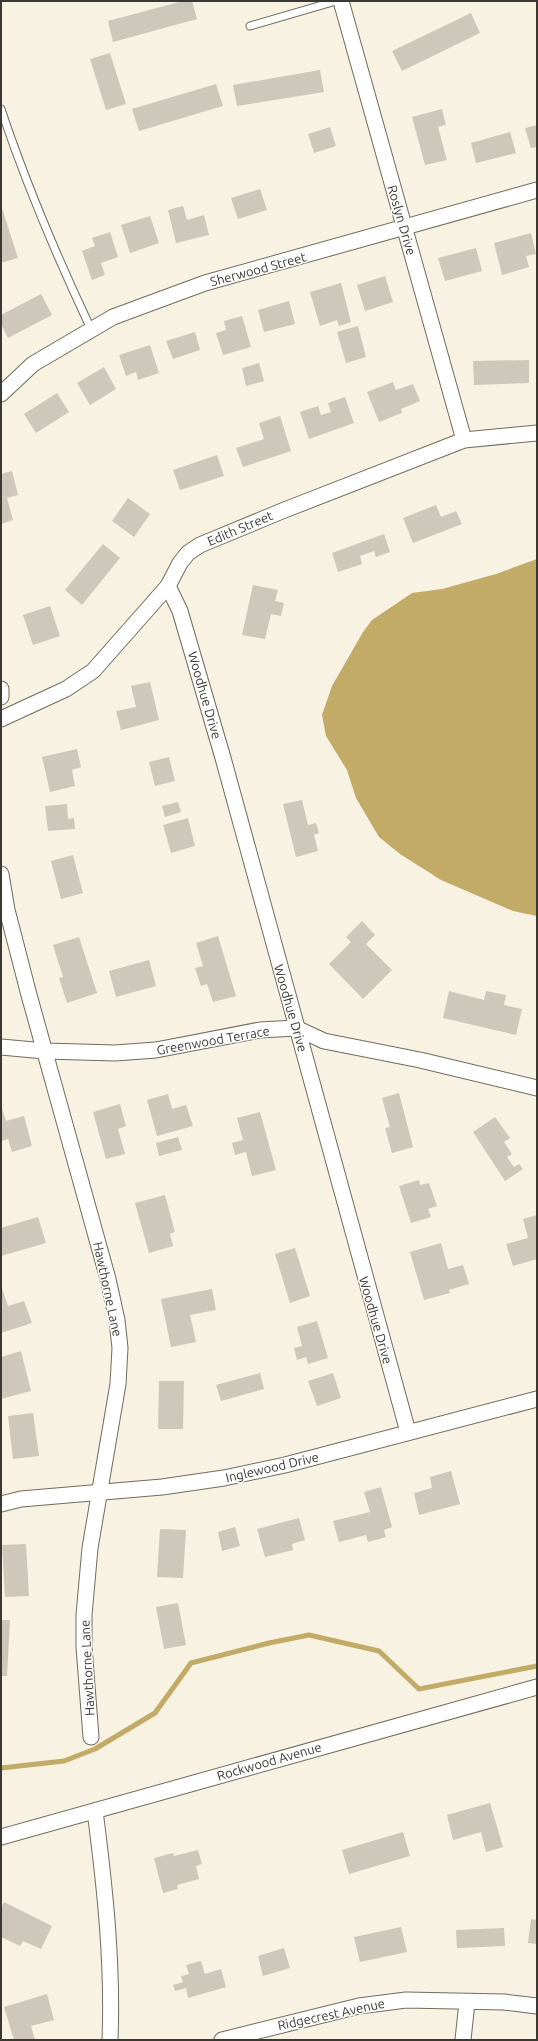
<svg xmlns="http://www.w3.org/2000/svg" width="538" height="2041" font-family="Ubuntu,sans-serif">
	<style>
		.water { fill: #c2aa67 }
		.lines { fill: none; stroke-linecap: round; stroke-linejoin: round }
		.stream { stroke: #c2aa67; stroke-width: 5 }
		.building { fill: #cdc8b9 }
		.lane-casing { stroke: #716c5e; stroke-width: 9 }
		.street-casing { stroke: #716c5e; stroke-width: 17 }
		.lane { stroke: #fff; stroke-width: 7 }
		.street { stroke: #fff; stroke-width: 15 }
		.labels { text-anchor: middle; stroke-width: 3; stroke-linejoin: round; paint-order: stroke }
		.street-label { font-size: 13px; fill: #3b3933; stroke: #fff }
	</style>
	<rect width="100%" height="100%" fill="#f7f2e2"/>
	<!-- water -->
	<polygon class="water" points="537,559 537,916 513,911 441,880 400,854 379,837 356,798 347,770 326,736 322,715 332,686 363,632 372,620 412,593 442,589 496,574"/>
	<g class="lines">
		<!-- stream -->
		<polyline class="stream" points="1,1768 64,1761 95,1749 155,1713 191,1663 269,1643 309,1635 379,1651 419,1689 537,1666"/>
	</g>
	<!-- building -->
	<g class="building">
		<polygon points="183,1 192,1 197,19 113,42 108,21"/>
		<polygon points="471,13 480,33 402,71 392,51"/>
		<polygon points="110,53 126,104 106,110 90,59"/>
		<polygon points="320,70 324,92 237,106 233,85"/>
		<polygon points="216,84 223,106 139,131 132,109"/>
		<polygon points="442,109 446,125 438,127 447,160 425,165 412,117"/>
		<polygon points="537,125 537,147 531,148 525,128"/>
		<polygon points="330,127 336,146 314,153 308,134"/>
		<polygon points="510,132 516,153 476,163 471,143"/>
		<polygon points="260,189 267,210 238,219 231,198"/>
		<polygon points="1,205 18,258 1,263"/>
		<polygon points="183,206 187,220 204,215 209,235 176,243 168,210"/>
		<polygon points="150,216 159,243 130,253 121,225"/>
		<polygon points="110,232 118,257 101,263 105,275 92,280 82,251 95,246 92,238"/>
		<polygon points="531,233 536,254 526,256 529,267 502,275 494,243"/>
		<polygon points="476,248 482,271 445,281 438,258"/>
		<polygon points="385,276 393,302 365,311 357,285"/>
		<polygon points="341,283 351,322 339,326 337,320 320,326 310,292"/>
		<polygon points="41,294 52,315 8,338 1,324 1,315"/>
		<polygon points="289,301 295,324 264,332 258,310"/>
		<polygon points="242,316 251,347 223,355 216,333 226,330 224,321"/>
		<polygon points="358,326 366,357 346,363 337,332"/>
		<polygon points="195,332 200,350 173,359 166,341"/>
		<polygon points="150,345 159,373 138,380 136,372 126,376 119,355"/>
		<polygon points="529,360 529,383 474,385 473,361"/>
		<polygon points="259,363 264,381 246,386 242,368"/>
		<polygon points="104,367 116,389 90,405 77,383"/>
		<polygon points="393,382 396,390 413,384 420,401 401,409 402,413 379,422 367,392"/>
		<polygon points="57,393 69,412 36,433 24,414"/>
		<polygon points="345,397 354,423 309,439 300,412 318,406 321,415 331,412 328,403"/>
		<polygon points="280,416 291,451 243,467 236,448 264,439 259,423"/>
		<polygon points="217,455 224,476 180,490 173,470"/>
		<polygon points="12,471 18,495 7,498 13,520 1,524 1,474"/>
		<polygon points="128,498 150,514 134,537 112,521"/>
		<polygon points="436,505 441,517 456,511 462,524 413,543 403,518"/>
		<polygon points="384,534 390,552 376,557 374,551 360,556 362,564 338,572 332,553"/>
		<polygon points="103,544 120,558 82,605 65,590"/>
		<polygon points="253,585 278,590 275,601 284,603 281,616 271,614 265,639 242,635"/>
		<polygon points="50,606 60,636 33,645 23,615"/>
		<polygon points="150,682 159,720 121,730 116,711 136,707 131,686"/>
		<polygon points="77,749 81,767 72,770 75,786 50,792 42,757"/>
		<polygon points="169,757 175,781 155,786 149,762"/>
		<polygon points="302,800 308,825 316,823 319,833 314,835 318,851 296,857 283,804"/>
		<polygon points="178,802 181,812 165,817 162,806"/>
		<polygon points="67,804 68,819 74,818 75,829 48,831 45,806"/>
		<polygon points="188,818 195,846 171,853 163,825"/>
		<polygon points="73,855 83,893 61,899 51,861"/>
		<polygon points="362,921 375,935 366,944 392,970 363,999 329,964 351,942 346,937"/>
		<polygon points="218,936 236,996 213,1002 207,984 201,986 195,968 203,966 196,943"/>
		<polygon points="79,937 97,993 67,1003 59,978 63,977 53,945"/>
		<polygon points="149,960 156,986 116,997 109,971"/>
		<polygon points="449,991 484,1000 486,991 506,995 504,1005 522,1009 516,1035 443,1018"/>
		<polygon points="399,1093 413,1147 392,1153 385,1128 390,1127 382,1098"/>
		<polygon points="168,1094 172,1109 186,1105 193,1126 157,1136 147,1100"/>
		<polygon points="120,1104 126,1126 118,1129 125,1154 106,1159 93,1112"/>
		<polygon points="1,1105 6,1121 24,1116 32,1146 12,1152 8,1139 1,1141"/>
		<polygon points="260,1112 276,1170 252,1176 246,1152 235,1155 232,1143 243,1140 237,1118"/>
		<polygon points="495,1117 510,1138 504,1142 512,1154 507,1157 514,1167 519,1164 523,1169 505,1181 473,1132"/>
		<polygon points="178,1137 182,1150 159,1156 156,1143"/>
		<polygon points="419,1180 420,1185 429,1183 437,1206 428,1209 431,1217 411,1223 399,1186"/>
		<polygon points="165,1195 175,1232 170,1234 173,1246 149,1253 135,1203"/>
		<polygon points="537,1215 537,1259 513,1266 506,1244 528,1238 523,1219"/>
		<polygon points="38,1217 46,1243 1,1256 1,1228"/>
		<polygon points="441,1243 448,1269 463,1265 469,1284 449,1290 450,1293 424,1300 410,1252"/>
		<polygon points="295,1248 310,1296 290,1303 275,1254"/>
		<polygon points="1,1285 8,1306 24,1301 32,1323 1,1333"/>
		<polygon points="212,1289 216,1310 190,1315 196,1342 171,1347 161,1299"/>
		<polygon points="317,1321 328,1358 308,1364 306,1357 297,1360 294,1348 302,1346 297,1327"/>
		<polygon points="21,1351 31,1391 1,1399 1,1357"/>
		<polygon points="260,1373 264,1389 221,1401 216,1385"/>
		<polygon points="333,1373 341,1398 317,1406 308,1381"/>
		<polygon points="159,1381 184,1381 183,1429 158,1429"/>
		<polygon points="33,1413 39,1456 13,1459 8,1416"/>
		<polygon points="451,1471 460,1504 419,1515 414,1493 432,1488 430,1477"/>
		<polygon points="381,1487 392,1527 384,1530 386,1537 368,1542 366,1535 339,1542 333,1521 370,1512 364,1492"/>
		<polygon points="299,1518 305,1540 292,1544 293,1550 265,1557 257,1529"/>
		<polygon points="235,1527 240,1546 222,1551 218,1532"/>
		<polygon points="160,1529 186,1530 183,1578 157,1577"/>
		<polygon points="26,1544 29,1596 5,1597 2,1545"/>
		<polygon points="178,1603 186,1645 164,1649 156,1607"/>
		<polygon points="1,1620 10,1620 7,1676 1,1676"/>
		<polygon points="490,1803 503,1847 486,1852 481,1832 453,1840 447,1815"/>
		<polygon points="403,1832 410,1856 349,1874 342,1850"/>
		<polygon points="198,1850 202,1864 196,1866 199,1879 177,1885 178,1889 163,1893 154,1858 173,1853 174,1856"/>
		<polygon points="4,1902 52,1926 41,1949 23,1941 20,1946 1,1937 1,1908"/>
		<polygon points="531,1919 537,1920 537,1944 528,1943"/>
		<polygon points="401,1927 407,1952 360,1962 354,1937"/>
		<polygon points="504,1928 505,1946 457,1948 456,1930"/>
		<polygon points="284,1948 290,1968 263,1976 258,1956"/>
		<polygon points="201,1961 205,1974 221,1969 226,1987 188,1998 186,1988 175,1991 173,1985 183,1982 181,1976 189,1974 186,1965"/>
		<polygon points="47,1994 54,2020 31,2026 35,2040 14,2040 4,2007"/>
	</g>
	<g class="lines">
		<defs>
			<g id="lane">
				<polyline points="250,26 336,1"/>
				<path d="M1,109C26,184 57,257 91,329"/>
			</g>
			<g id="street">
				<polyline points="341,1 464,440"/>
				<polyline points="1,394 33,364 113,317 205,283 537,190"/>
				<polyline points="168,586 180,611 223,758 408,1432"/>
				<polyline points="1,689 1,697"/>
				<polyline points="1,719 66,689 93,671 168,586 180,563 188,553 200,545 282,511 464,440 537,433"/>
				<polyline points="1,874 7,910 29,995 108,1279 117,1320 120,1348 118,1384 90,1548 84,1615 84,1647 91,1737"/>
				<polyline points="1,1047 45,1051 115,1053 156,1050 260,1030 296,1028 324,1041 420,1060 537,1088"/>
				<polyline points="1,1504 21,1499 162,1487 224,1478 285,1465 537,1399"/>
				<path d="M95,1811C105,1888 113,1963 110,2040"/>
				<polyline points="1,1837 537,1687"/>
				<polyline points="222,2040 359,2006 406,2000 504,2002 537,2006"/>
				<polyline points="463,2040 467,2002"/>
			</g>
		</defs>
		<!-- lane casing -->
		<use href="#lane" class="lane-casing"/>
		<!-- street casing -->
		<use href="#street" class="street-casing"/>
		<!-- lane -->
		<use href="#lane" class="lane"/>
		<!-- street -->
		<use href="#street" class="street"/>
	</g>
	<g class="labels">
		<!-- street labels -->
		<g class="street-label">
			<text transform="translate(402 220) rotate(74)" y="5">Roslyn Drive</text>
			<text transform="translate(258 269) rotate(-15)" y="5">Sherwood Street</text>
			<text transform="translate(240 528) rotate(-23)" y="5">Edith Street</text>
			<text transform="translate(205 695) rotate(74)" y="5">Woodhue Drive</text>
			<text transform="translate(291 1008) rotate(74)" y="5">Woodhue Drive</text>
			<text transform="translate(213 1040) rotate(-10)" y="5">Greenwood Terrace</text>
			<text transform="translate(108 1289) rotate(78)" y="5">Hawthorne Lane</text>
			<text transform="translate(376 1320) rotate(74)" y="5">Woodhue Drive</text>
			<text transform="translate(272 1467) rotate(-13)" y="5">Inglewood Drive</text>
			<text transform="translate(87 1668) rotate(-93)" y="5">Hawthorne Lane</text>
			<text transform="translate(269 1761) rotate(-16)" y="5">Rockwood Avenue</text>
			<text transform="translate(331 2014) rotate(-12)" y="5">Ridgecrest Avenue</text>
		</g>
	</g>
	<!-- border -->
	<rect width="538" height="2041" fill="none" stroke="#3b3933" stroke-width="4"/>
</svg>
